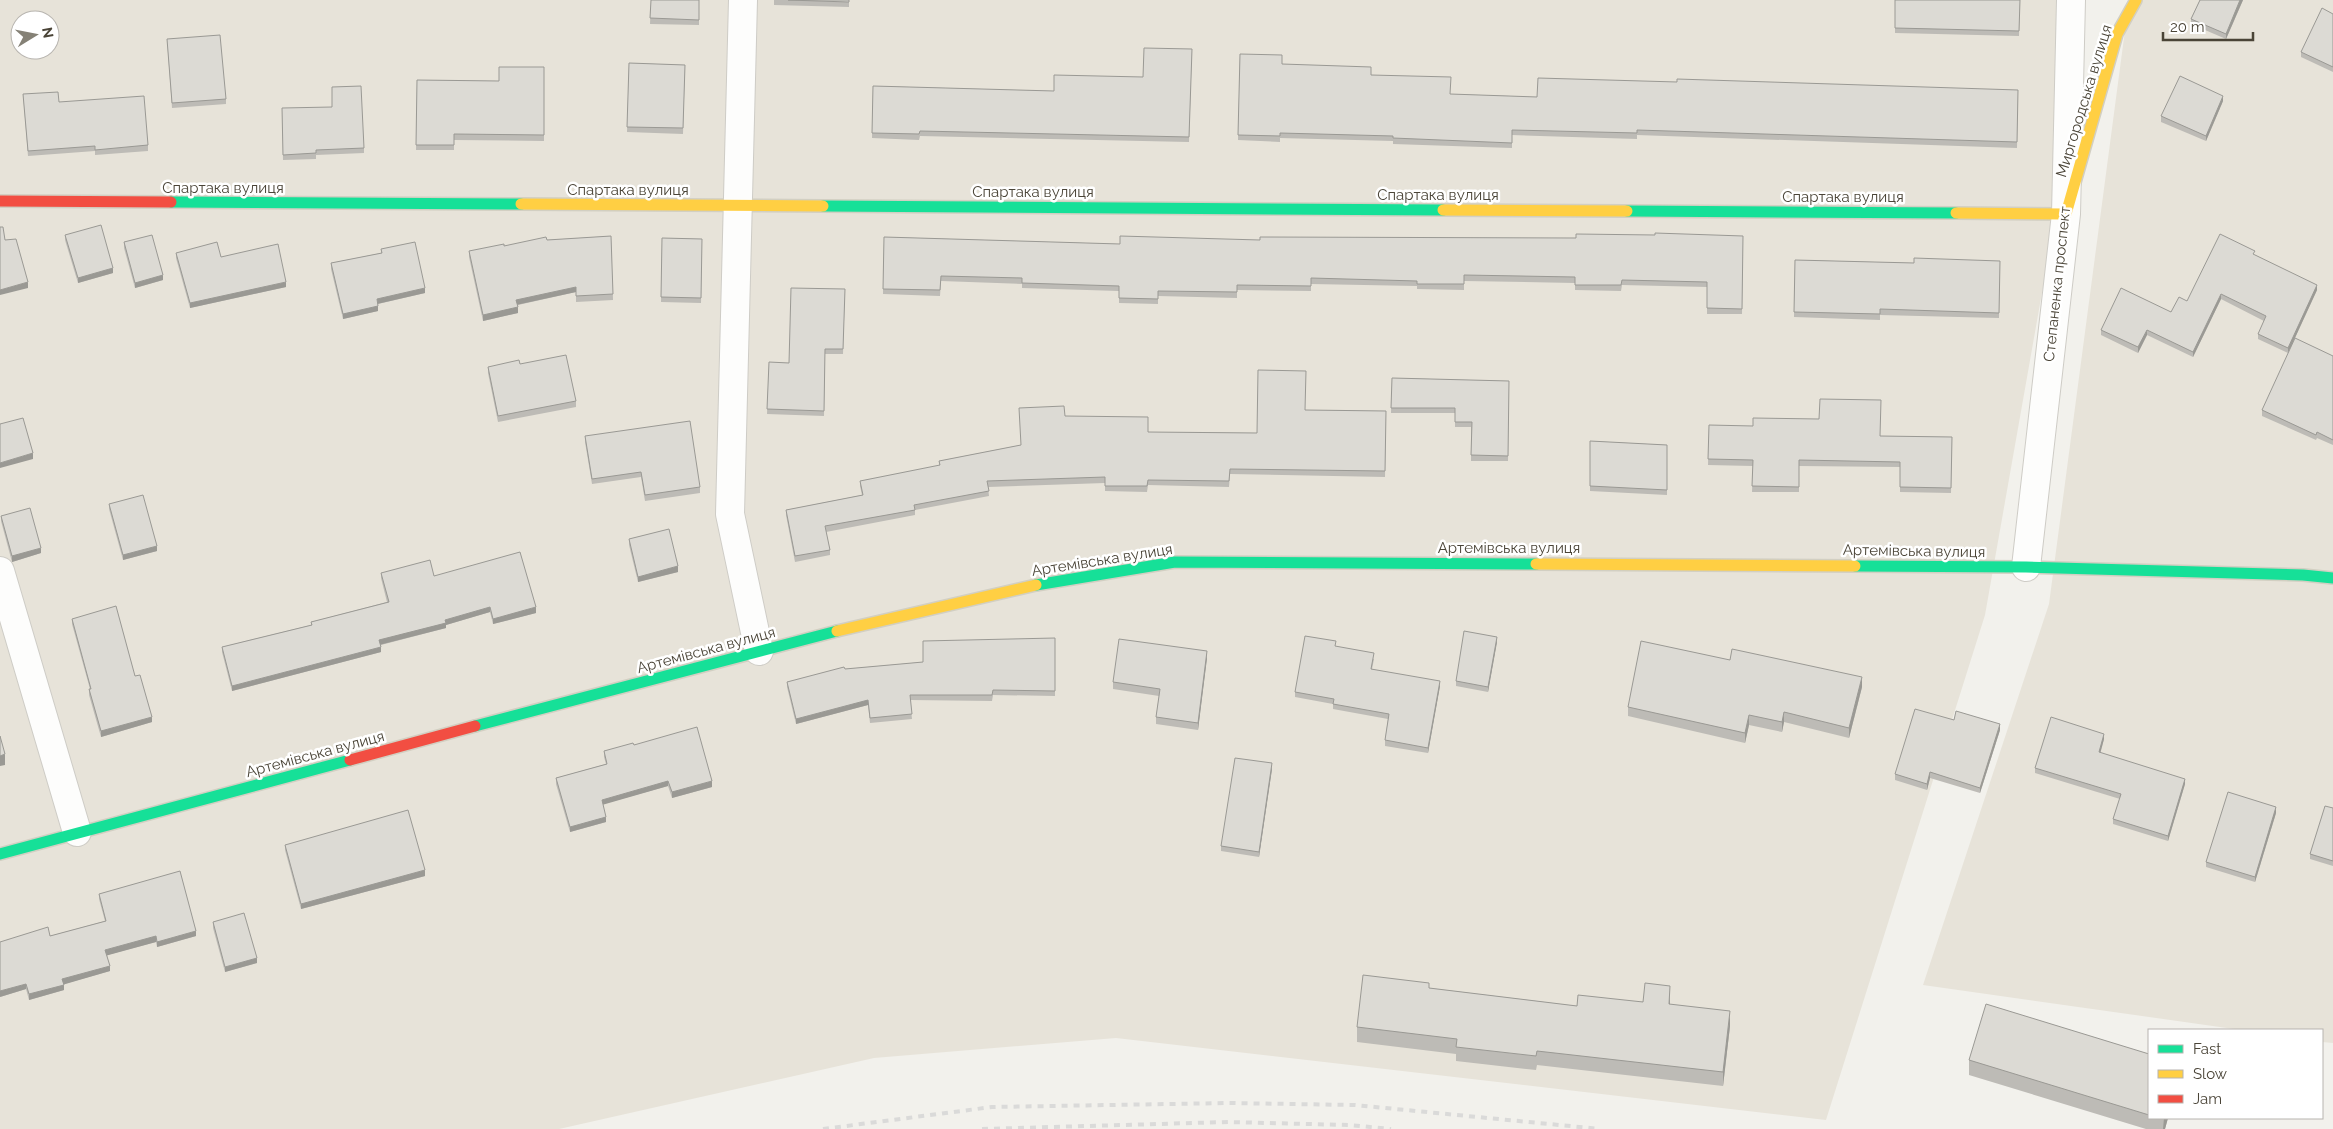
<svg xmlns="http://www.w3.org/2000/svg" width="2333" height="1129" font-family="Raleway,sans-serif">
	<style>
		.residential { fill: #e7e3d9; fill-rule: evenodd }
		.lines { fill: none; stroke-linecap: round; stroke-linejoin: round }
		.street-casing { stroke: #ceccc6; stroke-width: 30 }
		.fast-casing { stroke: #d2cfc2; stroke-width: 14 }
		.slow-casing { stroke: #d2cfc2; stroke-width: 14 }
		.jam-casing { stroke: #d2cfc2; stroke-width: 14 }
		.street { stroke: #fdfdfc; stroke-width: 28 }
		.fast { stroke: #16e098; stroke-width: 11 }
		.slow { stroke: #ffcf43; stroke-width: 11 }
		.jam { stroke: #f24e42; stroke-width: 11 }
		.rail { stroke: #dadad9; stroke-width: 4; stroke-dasharray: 6 6; stroke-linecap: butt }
		.wall { fill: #bdbbb6 }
		.shaded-wall { fill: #9a9994 }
		.building { fill: #dcdad4; stroke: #9a9994 }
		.labels { text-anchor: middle; stroke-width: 5; stroke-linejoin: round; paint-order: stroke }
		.street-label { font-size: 15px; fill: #4a4437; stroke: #fff }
	</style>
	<rect width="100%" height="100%" fill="#f2f1ec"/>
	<!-- residential -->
	<g class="residential">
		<path d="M0,0H2062L2055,219L1985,615L1826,1120L1116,1038L874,1058L559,1129H0ZM20,20H50V50H20Z"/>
		<polygon points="2129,0 2333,0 2333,1043 2322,1042 2322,1030 2241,1030 1923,985 2049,604"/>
	</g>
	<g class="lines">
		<defs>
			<g id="street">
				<polyline points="743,0 730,514 759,651"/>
				<polyline points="2026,567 2066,214 2071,0"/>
				<polyline points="0,571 77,832"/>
			</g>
			<g id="fast">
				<polyline points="171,202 521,204"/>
				<polyline points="823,206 1443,210"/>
				<polyline points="1627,211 1956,213"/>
				<polyline points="1855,566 2026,567 2303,575 2333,578"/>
				<polyline points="1036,585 1175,562 1536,564"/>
				<polyline points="475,726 837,631"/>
				<polyline points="0,854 350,760"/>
			</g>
			<g id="slow">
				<polyline points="521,204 823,206"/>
				<polyline points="1443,210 1627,211"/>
				<polyline points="1956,213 2066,214 2117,34 2136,0"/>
				<polyline points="1536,564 1855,566"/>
				<polyline points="837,631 1036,585"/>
			</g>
			<g id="jam">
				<polyline points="0,201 171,202"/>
				<polyline points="350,760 475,726"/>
			</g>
		</defs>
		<!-- street casing -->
		<use href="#street" class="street-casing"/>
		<!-- fast casing -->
		<use href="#fast" class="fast-casing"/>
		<!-- slow casing -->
		<use href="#slow" class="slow-casing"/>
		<!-- jam casing -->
		<use href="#jam" class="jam-casing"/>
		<!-- street -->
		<use href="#street" class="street"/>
		<!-- fast -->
		<use href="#fast" class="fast"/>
		<!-- slow -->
		<use href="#slow" class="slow"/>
		<!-- jam -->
		<use href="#jam" class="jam"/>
		<!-- rail -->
		<g class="rail">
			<polyline points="823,1129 992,1107 1229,1103 1355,1105 1600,1129"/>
			<polyline points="982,1129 1228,1122 1349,1125 1391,1129"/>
		</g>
	</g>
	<!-- wall -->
	<g class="wall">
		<polygon points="651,0 699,0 699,25 650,24"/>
		<polygon points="774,0 849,0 849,7 774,5"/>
		<polygon points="1895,0 2020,0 2019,36 1895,33"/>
		<polygon points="2200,0 2243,0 2226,39 2191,24 2191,19"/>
		<polygon points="2333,14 2333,72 2301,57 2301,52"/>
		<polygon points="167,39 226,99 226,104 172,108"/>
		<polygon points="1192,49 1189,142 920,136 919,140 872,138 873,86 1054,91 1143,77"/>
		<polygon points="1240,54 1282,64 1371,75 1450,94 1537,97 1677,82 2018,90 2017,148 1637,135 1637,139 1512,135 1512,148 1393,144 1393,141 1280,138 1280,142 1238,140"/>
		<polygon points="629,63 685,65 683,134 627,132"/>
		<polygon points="544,67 544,141 454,140 454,150 416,150 417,80 499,81"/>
		<polygon points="23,94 59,102 148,145 148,151 95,155 95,151 28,156"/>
		<polygon points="2223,101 2206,141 2161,122 2161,116"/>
		<polygon points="282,108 364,148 364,153 316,155 316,159 283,160"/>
		<polygon points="65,235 113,273 78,283 65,240"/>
		<polygon points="611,236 613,300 576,302 576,292 518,305 518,313 483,321 469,257 469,251 547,240"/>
		<polygon points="1743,236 1742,314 1707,314 1707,287 1622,285 1621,291 1575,290 1575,283 1464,281 1464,290 1417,289 1417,286 1311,284 1311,291 1237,290 1237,298 1158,296 1158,304 1119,303 1119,291 1022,288 1022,284 941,281 940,296 883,294 884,237 1120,244 1260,240 1576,238"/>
		<polygon points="662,238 702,239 701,303 661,302"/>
		<polygon points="124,242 163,280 135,288 124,248"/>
		<polygon points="381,249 425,293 378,304 378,311 343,319 331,269 331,263 381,253"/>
		<polygon points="176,253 221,257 286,287 190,308 176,258"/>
		<polygon points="2255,255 2317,290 2288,353 2258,339 2258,334 2264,321 2221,299 2193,357 2147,335 2138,353 2101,335 2101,330 2171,312"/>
		<polygon points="1795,260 1914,263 2000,261 1999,318 1880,315 1880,320 1794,317"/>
		<polygon points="845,289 843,354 825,354 824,416 767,414 769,362 789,363"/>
		<polygon points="2333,356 2333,445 2317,438 2316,440 2262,416 2262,410"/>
		<polygon points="520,364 576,401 576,407 498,422 488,373 488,367"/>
		<polygon points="1392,378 1509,381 1508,461 1471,461 1471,427 1455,427 1455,413 1391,413"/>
		<polygon points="1305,410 1386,411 1385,477 1230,474 1229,487 1148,485 1147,492 1105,491 1105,483 988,487 989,496 915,510 915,515 826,532 830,550 830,555 795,562 786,515 786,510 862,495 860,486 860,481 939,466 939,461 1021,445 1065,416 1148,432 1257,433"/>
		<polygon points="1709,425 1880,436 1952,437 1951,493 1900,492 1900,467 1799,466 1799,492 1752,492 1753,466 1708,465"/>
		<polygon points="585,436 700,487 700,493 645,501 641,477 592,484 585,442"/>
		<polygon points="1590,441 1667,445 1667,495 1590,491"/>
		<polygon points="109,504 157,551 123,560 109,509"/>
		<polygon points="1,516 41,553 12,562 1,521"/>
		<polygon points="629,539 678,572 638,582 629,545"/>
		<polygon points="381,573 434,576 536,613 493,624 490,612 446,625 446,628 381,645 381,652 232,691 222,652 222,647 311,625 311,622 387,602 381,578"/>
		<polygon points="72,619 135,676 152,722 101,737 89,695 89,689 90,689 72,624"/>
		<polygon points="1055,638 1055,696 993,695 992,701 910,700 912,719 870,723 868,705 796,724 787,687 787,682 845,669 923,662"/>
		<polygon points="1497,642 1488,692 1456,686 1456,681"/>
		<polygon points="1336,647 1374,659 1372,669 1440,686 1428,753 1385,746 1385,740 1388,719 1333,709 1333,704 1295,697 1295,692"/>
		<polygon points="1207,658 1198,730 1156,724 1156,717 1159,696 1113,689 1113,682"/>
		<polygon points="1862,687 1849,738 1784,722 1782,732 1749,725 1745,743 1628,716 1628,707"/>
		<polygon points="2000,730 1980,793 1930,778 1927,790 1895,780 1895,774"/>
		<polygon points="2104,739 2100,753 2185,784 2168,841 2113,824 2113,819 2120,799 2035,773 2035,768"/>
		<polygon points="634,745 712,787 672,798 668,786 603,804 606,822 570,832 556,784 556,778 606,764 604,757 604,751"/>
		<polygon points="1272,769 1259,857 1221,851 1221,846"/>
		<polygon points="2333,808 2333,866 2310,859 2310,854"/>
		<polygon points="2276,813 2255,882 2206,867 2206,862"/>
		<polygon points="285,845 425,876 301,909 285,850"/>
		<polygon points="99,894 196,936 157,947 156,942 107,955 110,971 64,984 64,990 29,1000 26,989 0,997 50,936 105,921 99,899"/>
		<polygon points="213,922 257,963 225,972 213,928"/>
		<polygon points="1429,988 1577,1006 1670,1000 1670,1005 1730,1026 1723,1086 1537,1065 1536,1070 1456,1061 1456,1054 1357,1042 1357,1027"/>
		<polygon points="2149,1054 2149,1118 2168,1118 2165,1129 2146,1129 1969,1075 1969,1060"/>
	</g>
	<!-- shaded-wall -->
	<g class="shaded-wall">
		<polygon points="2240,0 2243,0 2226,39 2226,34"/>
		<polygon points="2223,96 2223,101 2206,141 2206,136"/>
		<polygon points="113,268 113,273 78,283 78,278"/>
		<polygon points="163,275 163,280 135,288 135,283"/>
		<polygon points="28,282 28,288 0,295 0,290"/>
		<polygon points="286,282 286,287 190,308 190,303"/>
		<polygon points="2317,285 2317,290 2288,353 2288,348"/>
		<polygon points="576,287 576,292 516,305 516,300"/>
		<polygon points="425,288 425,293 377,304 377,299"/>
		<polygon points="2221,294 2221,299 2193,357 2193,352"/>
		<polygon points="378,306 378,311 343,319 343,314"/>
		<polygon points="518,307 518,313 483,321 483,315"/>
		<polygon points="2147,330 2147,335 2138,353 2138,347"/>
		<polygon points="33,453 33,459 0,468 0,463"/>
		<polygon points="157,546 157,551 123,560 123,555"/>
		<polygon points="41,548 41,553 12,562 12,556"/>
		<polygon points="678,566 678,572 638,582 638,577"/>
		<polygon points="490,607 490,612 446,625 446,628 379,645 379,640 445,620"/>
		<polygon points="536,607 536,613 493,624 493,619"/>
		<polygon points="1497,637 1497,642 1488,692 1488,687"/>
		<polygon points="381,647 381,652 232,691 232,686"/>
		<polygon points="1207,651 1207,658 1198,730 1198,723"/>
		<polygon points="1862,677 1862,687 1849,738 1849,728"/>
		<polygon points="1440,681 1440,686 1428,753 1428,748"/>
		<polygon points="868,700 868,705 796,724 796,719"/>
		<polygon points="1784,712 1784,722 1782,732 1782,722"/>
		<polygon points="1749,715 1749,725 1745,743 1745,733"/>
		<polygon points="152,717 152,722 101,737 101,731"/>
		<polygon points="2000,724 2000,730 1980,793 1980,788"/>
		<polygon points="2104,734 2104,739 2099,758 2099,752"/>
		<polygon points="5,754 5,765 0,766 0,756"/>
		<polygon points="1272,763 1272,769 1259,857 1259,852"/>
		<polygon points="1930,772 1930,778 1927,790 1927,784"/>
		<polygon points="2185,779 2185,784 2168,841 2168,836"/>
		<polygon points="668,781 668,786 602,805 602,800"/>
		<polygon points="712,781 712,787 672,798 672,792"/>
		<polygon points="2276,807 2276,813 2255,882 2255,877"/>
		<polygon points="606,817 606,822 570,832 570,827"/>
		<polygon points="425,870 425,876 301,909 301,904"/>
		<polygon points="196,931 196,936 157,947 157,942"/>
		<polygon points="156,936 156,942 105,956 105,950"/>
		<polygon points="257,958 257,963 225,972 225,967"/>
		<polygon points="110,966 110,971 62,985 62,979"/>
		<polygon points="26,984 26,989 0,997 0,991"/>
		<polygon points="64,985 64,990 29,1000 29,994"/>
		<polygon points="1670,986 1670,1000 1669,1019 1669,1004"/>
		<polygon points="1730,1011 1730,1026 1723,1086 1723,1072"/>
		<polygon points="2164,1118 2168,1118 2165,1129 2163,1129"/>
	</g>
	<!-- building -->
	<g class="building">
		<polygon points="651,0 699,0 699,20 650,18"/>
		<polygon points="788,0 849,0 849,2"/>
		<polygon points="1895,0 2020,0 2019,31 1895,28"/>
		<polygon points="2200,0 2240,0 2226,34 2191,19"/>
		<polygon points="2322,8 2333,14 2333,67 2301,52"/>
		<polygon points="220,35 226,99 172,103 167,39"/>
		<polygon points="1144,48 1192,49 1189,137 920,131 919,134 872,133 873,86 1054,91 1054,75 1143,77"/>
		<polygon points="1240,54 1282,55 1282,64 1371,67 1371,75 1451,77 1450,94 1537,97 1538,78 1677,82 1677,79 2018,90 2017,142 1637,130 1637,133 1512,130 1512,143 1393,138 1393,136 1280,133 1280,136 1238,135"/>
		<polygon points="629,63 685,65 683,128 627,127"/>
		<polygon points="499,67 544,67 544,135 454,134 454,145 416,145 417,80 499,81"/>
		<polygon points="2180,76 2223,96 2206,136 2161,116"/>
		<polygon points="361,86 364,148 316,150 316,153 283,155 282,108 332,107 332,87"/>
		<polygon points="58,92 59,102 144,96 148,145 95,150 95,146 28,151 23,94"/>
		<polygon points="101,225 113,268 78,278 65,235"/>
		<polygon points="0,227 3,227 5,240 16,239 28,282 0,290"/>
		<polygon points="1655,233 1743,236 1742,309 1707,308 1707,282 1622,280 1621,285 1575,285 1575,277 1464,275 1464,284 1417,284 1417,281 1311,278 1311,286 1237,285 1237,292 1158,291 1158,299 1119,298 1119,286 1022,283 1022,278 941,276 940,290 883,289 884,237 1120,244 1120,236 1260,240 1260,237 1576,238 1576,234 1655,235"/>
		<polygon points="2220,234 2255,251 2253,254 2317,285 2288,348 2258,334 2266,316 2221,294 2193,352 2147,330 2138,347 2101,330 2121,288 2171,312 2179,297 2187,301"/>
		<polygon points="152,235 163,275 135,283 124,242"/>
		<polygon points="611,236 613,294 576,296 576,287 516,300 518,307 483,315 469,251 504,244 504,246 546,237 547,240"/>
		<polygon points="662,238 702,239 701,298 661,297"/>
		<polygon points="217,242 221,257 278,244 286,282 190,303 176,253"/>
		<polygon points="415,242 425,288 377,299 378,306 343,314 331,263 382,253 381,249"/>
		<polygon points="1914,258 2000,261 1999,313 1880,309 1880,314 1794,312 1795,260 1914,263"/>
		<polygon points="791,288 845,289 843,349 825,349 824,411 767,409 769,362 789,363"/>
		<polygon points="2295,338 2333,356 2333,440 2317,432 2316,435 2262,410"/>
		<polygon points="566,355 576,401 498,416 488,367 519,360 520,364"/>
		<polygon points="1258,370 1306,371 1305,410 1386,411 1385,471 1230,469 1229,481 1148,480 1147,486 1105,486 1105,477 987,481 989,491 914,505 915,510 825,526 830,550 795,556 786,510 863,495 860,481 940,465 939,461 1021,445 1019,408 1064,406 1065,416 1148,417 1148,432 1257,433"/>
		<polygon points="1392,378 1509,381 1508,456 1471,455 1472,422 1455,422 1455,408 1391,408"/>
		<polygon points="1820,399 1881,400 1880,436 1952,437 1951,488 1900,487 1900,462 1799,460 1799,487 1752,486 1753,460 1708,459 1709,425 1753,426 1753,418 1819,419"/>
		<polygon points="23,418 33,453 0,463 0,424"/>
		<polygon points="690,421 700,487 645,495 641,472 592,479 585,436"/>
		<polygon points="1590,441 1667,445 1667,490 1590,486"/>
		<polygon points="143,495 157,546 123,555 109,504"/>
		<polygon points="30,508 41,548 12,556 1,516"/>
		<polygon points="669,529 678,566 638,577 629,539"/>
		<polygon points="520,552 536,607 493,619 490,607 445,620 446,623 379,640 381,647 232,686 222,647 312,625 311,622 389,602 381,573 430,560 434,576"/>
		<polygon points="116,606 135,676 140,675 152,717 101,731 89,689 91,689 72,619"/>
		<polygon points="1464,631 1497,637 1488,687 1456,681"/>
		<polygon points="1305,636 1336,641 1335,646 1374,653 1371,669 1440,681 1428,748 1385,740 1389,714 1333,704 1334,699 1295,692"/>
		<polygon points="1055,638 1055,691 993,690 992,695 910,695 912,714 870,718 868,700 796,719 787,682 844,667 845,669 923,662 923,641"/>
		<polygon points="1119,639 1207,651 1198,723 1156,717 1160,689 1113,682"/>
		<polygon points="1641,641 1730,660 1732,649 1862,677 1849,728 1784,712 1782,722 1749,715 1745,733 1628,707"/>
		<polygon points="1915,709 1954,720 1956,711 2000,724 1980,788 1930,772 1927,784 1895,774"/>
		<polygon points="2051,717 2104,734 2099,752 2185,779 2168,836 2113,819 2121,794 2035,768"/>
		<polygon points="697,727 712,781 672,792 668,781 602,800 606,817 570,827 556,778 607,764 604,751 633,743 634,745"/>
		<polygon points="0,736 5,754 0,756"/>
		<polygon points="1235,758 1272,763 1259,852 1221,846"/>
		<polygon points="2228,792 2276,807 2255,877 2206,862"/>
		<polygon points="2325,806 2333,808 2333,861 2310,854"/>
		<polygon points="408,810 425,870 301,904 285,845"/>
		<polygon points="180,871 196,931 157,942 156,936 105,950 110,966 62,979 64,985 29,994 26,984 0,991 0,942 48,927 50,936 106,921 99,894"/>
		<polygon points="244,913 257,958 225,967 213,922"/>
		<polygon points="1363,975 1429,983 1429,988 1577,1006 1578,995 1643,1002 1645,983 1670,986 1669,1004 1730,1011 1723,1072 1537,1051 1536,1056 1456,1047 1457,1039 1357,1027"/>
		<polygon points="1986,1004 2149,1054 2149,1115 1969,1060"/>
	</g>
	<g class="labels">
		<!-- street labels -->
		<g class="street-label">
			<text transform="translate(2084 101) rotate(-73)" y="5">Миргородська вулиця</text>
			<text x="223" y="193">Спартака вулиця</text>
			<text x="628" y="195">Спартака вулиця</text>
			<text x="1033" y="197">Спартака вулиця</text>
			<text x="1438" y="200">Спартака вулиця</text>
			<text x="1843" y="202">Спартака вулиця</text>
			<text transform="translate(2057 284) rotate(-84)" y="5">Степаненка проспект</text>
			<text x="1509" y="553">Артемівська вулиця</text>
			<text transform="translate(1914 551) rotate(1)" y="5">Артемівська вулиця</text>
			<text transform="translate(1102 560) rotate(-9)" y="5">Артемівська вулиця</text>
			<text transform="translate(706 650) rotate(-15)" y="5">Артемівська вулиця</text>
			<text transform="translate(315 754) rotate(-15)" y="5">Артемівська вулиця</text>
		</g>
	</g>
	<!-- legend -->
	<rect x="2148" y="1029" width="175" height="90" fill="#ffffff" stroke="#b7b4af"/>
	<rect x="2158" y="1045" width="25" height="8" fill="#16e098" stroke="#b7b4af"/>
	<text x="2193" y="1054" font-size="15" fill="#4a4437">Fast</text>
	<rect x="2158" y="1070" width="25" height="8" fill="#ffcf43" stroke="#b7b4af"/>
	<text x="2193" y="1079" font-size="15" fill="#4a4437">Slow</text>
	<rect x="2158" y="1095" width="25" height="8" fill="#f24e42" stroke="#b7b4af"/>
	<text x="2193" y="1104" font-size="15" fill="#4a4437">Jam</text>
	<!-- north arrow -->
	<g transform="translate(35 35) rotate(80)"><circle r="24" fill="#ffffff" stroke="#b7b4af"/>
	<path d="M0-4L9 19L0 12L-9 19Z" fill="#858176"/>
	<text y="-8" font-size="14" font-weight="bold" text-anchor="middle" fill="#4a4437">N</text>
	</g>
	<!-- scale -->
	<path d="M2163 32v8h90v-8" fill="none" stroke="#4a4437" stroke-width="2.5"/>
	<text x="2170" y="32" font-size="15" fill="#4a4437" stroke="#ffffff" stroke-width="4" paint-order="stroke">20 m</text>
</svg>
